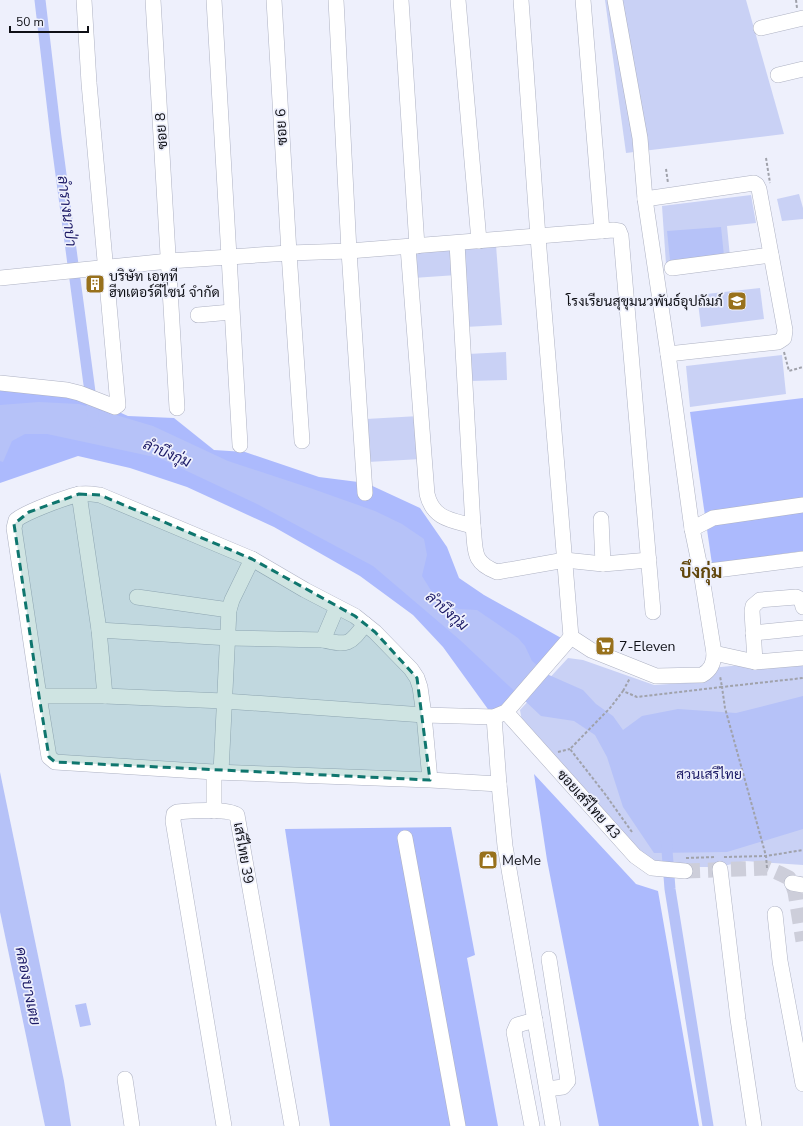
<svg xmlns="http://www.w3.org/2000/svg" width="803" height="1126" font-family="'Nunito Sans',Sarabun,sans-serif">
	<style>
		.green { fill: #c9d1f5 }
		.forest { fill: #acbafd }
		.water { fill: #b6c2f8 }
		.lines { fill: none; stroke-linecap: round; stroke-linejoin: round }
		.canal { stroke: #b6c2f8; stroke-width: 11 }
		.minor-tunnel { stroke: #cdceda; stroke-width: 15; stroke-dasharray: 15 8; stroke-linecap: butt }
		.minor-casing { stroke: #aeb2c3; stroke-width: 16 }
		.path { stroke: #a0a2ab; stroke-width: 2; stroke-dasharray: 3 2; stroke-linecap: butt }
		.minor { stroke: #fff; stroke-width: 15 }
		.marked { fill: #0f766e; fill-opacity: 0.2; stroke: #0f766e; stroke-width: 3; stroke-dasharray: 8 5; stroke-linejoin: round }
		.labels { text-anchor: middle; stroke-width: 3.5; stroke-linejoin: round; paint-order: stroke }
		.street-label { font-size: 14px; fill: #0f1016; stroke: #eef0fc }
		.poi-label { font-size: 14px; fill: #0f1016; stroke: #eef0fc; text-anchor: start }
		.park-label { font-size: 14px; fill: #1c1b66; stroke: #eef0fc }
		.water-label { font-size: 15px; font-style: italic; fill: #1c1a66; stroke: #eef0fc }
		.district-label { font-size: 18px; font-weight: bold; fill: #61460b; stroke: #eef0fc }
	</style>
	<rect width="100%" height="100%" fill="#eef0fc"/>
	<!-- green -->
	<g class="green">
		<polygon points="605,0 746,0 784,134 626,153"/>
		<polygon points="799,194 803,208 803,219 782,221 777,199"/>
		<polygon points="751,195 756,223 727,226 730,257 666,264 662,206"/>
		<polygon points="454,244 457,275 413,278 411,248"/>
		<polygon points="496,245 502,325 465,327 460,247"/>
		<polygon points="760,288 764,319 701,327 697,295"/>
		<polygon points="506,352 507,380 470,381 468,354"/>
		<polygon points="782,355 786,394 690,407 686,366"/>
		<polygon points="419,416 421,459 368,462 366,419"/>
		<polygon points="568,658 583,660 654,685 700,682 711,668 803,659 803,865 745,861 719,867 696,867 644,862 523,727 520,710"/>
	</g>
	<!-- forest -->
	<g class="forest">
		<polygon points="0,385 73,392 128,416 174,418 214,450 245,452 319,477 366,483 420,508 447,547 459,578 484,595 563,639 504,708 490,712 443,647 413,615 360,576 274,527 187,487 130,468 78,456 0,483"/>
		<polygon points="803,398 803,551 712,564 690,412"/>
		<polygon points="534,774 636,884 658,891 699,1126 599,1126 547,860"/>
		<polygon points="451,827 475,955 467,958 498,1126 330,1126 285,829"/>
	</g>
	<!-- water -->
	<g class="water">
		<polygon points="721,227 724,256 670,260 667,231"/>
		<polygon points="39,402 79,404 153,426 228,461 313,489 375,511 402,524 424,539 427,555 422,576 432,592 446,604 459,609 477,610 518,638 525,646 532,661 549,675 583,690 596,704 613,716 623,730 642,716 678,709 736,713 803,696 803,829 727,852 654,853 623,807 607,757 595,735 574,721 541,716 460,640 373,566 257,504 159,458 47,434 25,434 12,441 3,462 0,461 0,405"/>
		<polygon points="0,772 64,1081 71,1126 45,1126 0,912"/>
		<polygon points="86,1003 91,1025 80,1027 75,1005"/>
	</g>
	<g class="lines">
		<!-- canal -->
		<g class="canal">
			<polyline points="40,0 56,137 94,422"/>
			<polyline points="666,837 670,889 708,1126"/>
		</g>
		<!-- minor-tunnel -->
		<polyline class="minor-tunnel" points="685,871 767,868 781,874 789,878 792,883 795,892 803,941"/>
		<defs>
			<g id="minor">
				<polyline points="153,0 177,408"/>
				<polyline points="214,0 240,445"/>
				<polyline points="274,0 289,253 302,441"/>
				<polyline points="336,0 349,251 365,493"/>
				<polyline points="401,0 417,246"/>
				<polyline points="458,0 479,241"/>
				<path d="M521,0L538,237L571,637L591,650L656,676L702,675C711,670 714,663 714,653L701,572L803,559"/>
				<polyline points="583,0 602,231"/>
				<polyline points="615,0 640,138 645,199 668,354 692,529 701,572"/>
				<polyline points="761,28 803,18"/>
				<polyline points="778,75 803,69"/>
				<polyline points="645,199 754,183 757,185 759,189 785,330 784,338 778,342 668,354"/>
				<path d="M457,243L473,526C476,550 471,562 497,572L565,560L603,564L649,560"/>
				<path d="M408,247L427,494C433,519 451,520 473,526"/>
				<polyline points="672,268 771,255"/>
				<polyline points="0,278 169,261 289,253 349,251 613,230 619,231 621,236 653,612"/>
				<polyline points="198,315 231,312"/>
				<polyline points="0,383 67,390 79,393 115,407 118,405 89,83 84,0"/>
				<polyline points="79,494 99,630 105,696"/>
				<polyline points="601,519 603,564"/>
				<polyline points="692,529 713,518 803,505"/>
				<polyline points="137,597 229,610"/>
				<polyline points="99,630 229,638 323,640 337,607"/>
				<polyline points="753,633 803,628"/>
				<path d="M323,640C349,646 350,644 365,624"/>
				<polyline points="714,653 755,662 803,658"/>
				<path d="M755,662L752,611L753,606L760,600L796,597C801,599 802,602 803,607"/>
				<polyline points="39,696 105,696 224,701 424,715 494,717 506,712 571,637"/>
				<polyline points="506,712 635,856 652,868 685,871"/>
				<polyline points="494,717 499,784 505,846 553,1126"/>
				<polyline points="214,772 214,811"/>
				<polyline points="221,772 229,610 232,600 252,559"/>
				<path d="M430,780L424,715L420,687L417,678L411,669L375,632L355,616L305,590L252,559L100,495C93,494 87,493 81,494C68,496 26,512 16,520L14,528L39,696L49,757L55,762L214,772L430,780L499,784"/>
				<polyline points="405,838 458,1126"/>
				<polyline points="720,869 738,1019 754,1126"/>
				<polyline points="792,883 803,885"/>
				<polyline points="775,914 780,961 803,1084"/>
				<polyline points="125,1079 132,1126"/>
				<polyline points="547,1089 563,1087 568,1081 549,959"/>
				<path d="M224,1126L173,821L174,814L177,812C189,811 228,808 237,815L292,1126"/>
				<polyline points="532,1126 514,1032 517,1025 535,1020"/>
			</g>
		</defs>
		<!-- minor casing -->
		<use href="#minor" class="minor-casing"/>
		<!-- path -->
		<g class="path">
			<polyline points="796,0 797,8"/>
			<polyline points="766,158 770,183"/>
			<polyline points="666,169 668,183"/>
			<polyline points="784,352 789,371 803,367"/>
			<polyline points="623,691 630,678"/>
			<polyline points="558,752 570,749"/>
			<polyline points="632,832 605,794 570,749 610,708 623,691 637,697 722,687 720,676"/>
			<polyline points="724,857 766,856 803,850"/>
			<polyline points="686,858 716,857"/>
			<polyline points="767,868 766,856 725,708 722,687 803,678"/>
		</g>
		<!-- minor -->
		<use href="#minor" class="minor"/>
	</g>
	<!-- marked area -->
	<path class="marked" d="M79,494L100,495L252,559L355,616L375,632L417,678L430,780L55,762L49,757L39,696L14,524L29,512Z"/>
	<!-- icons -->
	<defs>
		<symbol id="building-square" viewBox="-11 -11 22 22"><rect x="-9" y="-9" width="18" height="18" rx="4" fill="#98711c" stroke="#eef0fc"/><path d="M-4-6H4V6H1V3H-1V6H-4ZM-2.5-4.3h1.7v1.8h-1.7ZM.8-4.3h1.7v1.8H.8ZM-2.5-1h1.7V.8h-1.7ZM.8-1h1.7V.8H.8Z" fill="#fff"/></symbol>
		<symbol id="school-square" viewBox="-11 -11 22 22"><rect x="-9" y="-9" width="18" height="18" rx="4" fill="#98711c" stroke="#eef0fc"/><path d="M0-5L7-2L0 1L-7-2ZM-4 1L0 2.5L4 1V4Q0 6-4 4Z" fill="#fff"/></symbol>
		<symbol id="supermarket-square" viewBox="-11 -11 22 22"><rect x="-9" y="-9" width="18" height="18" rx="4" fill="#98711c" stroke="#eef0fc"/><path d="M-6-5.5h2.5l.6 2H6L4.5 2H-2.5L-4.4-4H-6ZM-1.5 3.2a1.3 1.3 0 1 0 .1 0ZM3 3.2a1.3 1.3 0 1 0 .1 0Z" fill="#fff"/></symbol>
		<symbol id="shop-square" viewBox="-11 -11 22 22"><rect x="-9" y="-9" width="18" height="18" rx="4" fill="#98711c" stroke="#eef0fc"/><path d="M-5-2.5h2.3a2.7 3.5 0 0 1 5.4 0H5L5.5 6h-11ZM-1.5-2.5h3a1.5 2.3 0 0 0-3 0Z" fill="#fff"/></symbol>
	</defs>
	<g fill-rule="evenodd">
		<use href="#building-square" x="84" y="273" width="22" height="22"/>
		<use href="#school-square" x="726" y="290" width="22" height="22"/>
		<use href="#supermarket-square" x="594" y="635" width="22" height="22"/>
		<use href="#shop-square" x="477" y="849" width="22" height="22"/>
	</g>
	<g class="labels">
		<!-- street labels -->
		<g class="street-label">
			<text transform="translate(281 127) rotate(-93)" y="5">ซอย 6</text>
			<text transform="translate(161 131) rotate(-94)" y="5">ซอย 8</text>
			<text transform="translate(589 804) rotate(48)" y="5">ซอยเสรีไทย 43</text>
			<text transform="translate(244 853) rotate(80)" y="5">เสรีไทย 39</text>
		</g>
		<!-- poi labels -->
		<g class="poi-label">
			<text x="109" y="281">บริษัท เอทูที<tspan x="109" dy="16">ฮีทเตอร์ดีไซน์ จำกัด</tspan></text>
			<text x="723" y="306" text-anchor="end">โรงเรียนสุขุมนวพันธ์อุปถัมภ์</text>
			<text x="619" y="651">7-Eleven</text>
			<text x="502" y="865">MeMe</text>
		</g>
		<!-- park labels -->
		<g class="park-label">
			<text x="709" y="779">สวนเสรีไทย</text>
		</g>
		<!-- water labels -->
		<g class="water-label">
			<text transform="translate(67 211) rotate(83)" y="5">ลำรางนาป่า</text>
			<text transform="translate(167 453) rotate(23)" y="5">ลำบึงกุ่ม</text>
			<text transform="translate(447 611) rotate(41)" y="5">ลำบึงกุ่ม</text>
			<text transform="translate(28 986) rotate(79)" y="5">คลองบางเตย</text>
		</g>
		<!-- district labels -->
		<g class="district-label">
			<text x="701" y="578">บึงกุ่ม</text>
		</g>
	</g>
	<!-- scale -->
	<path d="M10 26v6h78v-6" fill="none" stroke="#0f1016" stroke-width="2"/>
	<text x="16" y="26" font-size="12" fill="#0f1016" stroke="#eef0fc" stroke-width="3" paint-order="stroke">50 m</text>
</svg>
